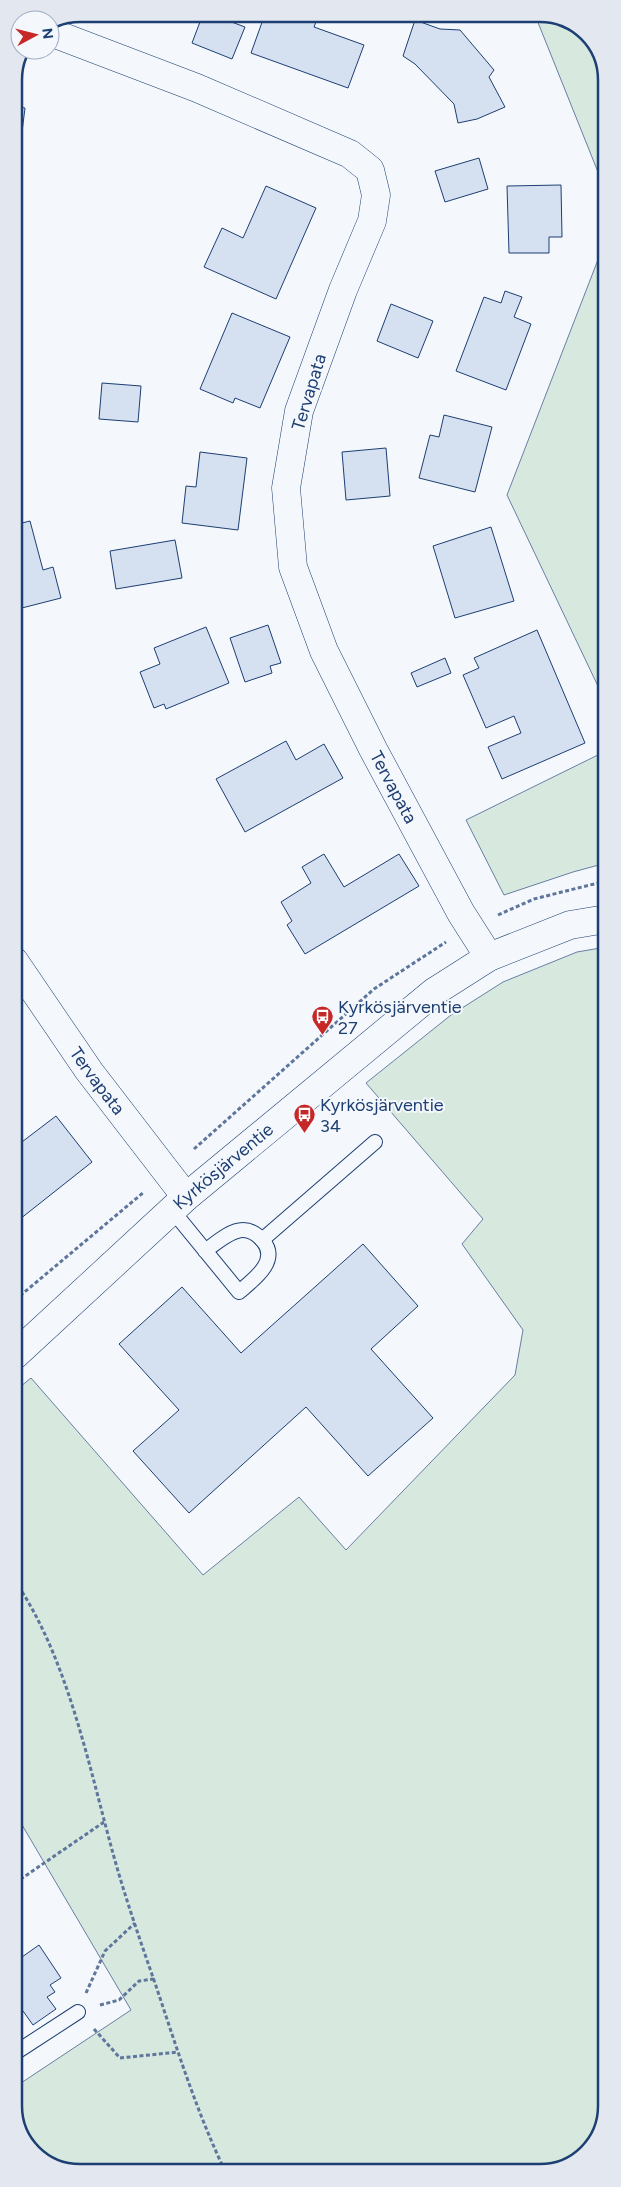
<svg xmlns="http://www.w3.org/2000/svg" width="621" height="2187" font-family="Figtree,sans-serif">
	<style>
		.green { fill: #d7e8df; stroke: #687fa3 }
		.building { fill: #d5e0f0; stroke: #1d3f73 }
		.lines { fill: none; stroke-linecap: round; stroke-linejoin: round }
		.lane-casing { stroke: #1d3f73; stroke-width: 16 }
		.street-casing { stroke: #1d3f73; stroke-width: 29 }
		.secondary-casing { stroke: #1d3f73; stroke-width: 29 }
		.path { stroke: #5e769c; stroke-width: 3; stroke-dasharray: 4 2.5; stroke-linecap: butt }
		.lane { stroke: #f4f7fb; stroke-width: 14 }
		.street { stroke: #f4f7fb; stroke-width: 28 }
		.secondary { stroke: #f4f7fb; stroke-width: 28 }
		.labels { text-anchor: middle; stroke-width: 4; stroke-linejoin: round; paint-order: stroke }
		.street-label { font-size: 18px; fill: #1d3f73; stroke: #f4f7fb }
		.poi-label { font-size: 18px; fill: #1d3f73; stroke: #f4f7fb; text-anchor: start }
		.rim { fill: none; stroke: #1d3f73; stroke-width: 2.5 }
	</style>
	<rect width="100%" height="100%" fill="#f4f7fb"/>
	<!-- green -->
	<g class="green">
		<polygon points="535,15 590,40 606,67 606,192"/>
		<polygon points="606,239 606,703 507,495"/>
		<polygon points="606,751 606,863 573,872 504,895 466,820"/>
		<polygon points="606,947 607,2107 591,2150 554,2172 75,2173 37,2157 15,2120 15,2087 131,2010 15,1813 15,1391 31,1378 203,1575 299,1497 346,1550 515,1375 523,1330 462,1244 483,1219 366,1083 451,1015 503,982 577,952"/>
	</g>
	<!-- building -->
	<g class="building">
		<polygon points="203,14 210,14 245,27 232,59 192,43"/>
		<polygon points="265,14 319,14 314,27 364,45 348,88 251,53"/>
		<polygon points="415,20 440,29 460,30 494,70 489,77 505,107 477,119 458,123 454,104 415,64 403,56"/>
		<polygon points="14,106 25,108 16,180 14,180"/>
		<polygon points="479,158 488,189 445,202 435,171"/>
		<polygon points="561,185 562,237 549,237 549,253 509,253 507,186"/>
		<polygon points="266,186 316,208 276,299 204,267 222,228 243,238"/>
		<polygon points="505,291 522,297 514,317 531,324 506,390 456,371 484,297 501,303"/>
		<polygon points="391,304 433,321 418,358 377,341"/>
		<polygon points="232,313 290,337 260,408 235,398 233,403 200,389"/>
		<polygon points="102,383 141,386 138,422 99,419"/>
		<polygon points="444,415 492,427 475,492 419,478 430,435 439,437"/>
		<polygon points="386,448 390,496 346,500 342,452"/>
		<polygon points="200,452 247,458 238,530 182,523 186,486 196,487"/>
		<polygon points="30,521 43,570 53,567 61,598 14,610 14,525"/>
		<polygon points="491,527 514,601 455,618 433,546"/>
		<polygon points="175,540 182,578 116,589 110,551"/>
		<polygon points="268,625 281,663 270,666 272,673 245,682 230,638"/>
		<polygon points="206,627 229,683 166,709 164,704 154,708 140,672 160,664 154,648"/>
		<polygon points="537,630 585,743 502,779 488,747 521,733 514,716 486,728 463,675 479,668 474,658"/>
		<polygon points="445,658 451,673 417,687 411,673"/>
		<polygon points="286,741 296,760 324,744 343,778 245,832 216,779"/>
		<polygon points="324,854 344,887 399,854 419,886 305,954 287,925 292,921 281,902 311,883 302,867"/>
		<polygon points="56,1116 92,1162 15,1223 14,1148"/>
		<polygon points="363,1244 418,1306 371,1349 433,1418 368,1476 306,1407 189,1513 133,1451 179,1410 119,1344 182,1287 241,1353"/>
		<polygon points="39,1945 61,1978 50,1985 55,1992 47,1997 56,2009 33,2025 23,2011 17,2015 15,2013 15,1953 18,1951 22,1957"/>
	</g>
	<g class="lines">
		<defs>
			<g id="lane">
				<path d="M172,1210L239,1292C253,1280 280,1261 263,1241C258,1235 251,1230 243,1230C230,1230 215,1244 205,1251"/>
				<polyline points="262,1240 375,1142"/>
				<polyline points="15,2053 78,2012"/>
			</g>
			<g id="street">
				<path id="s1" d="M50,32L197,88L350,154L370,170L376,195L372,221L343,290L299,411L286,488L293,567L324,651L373,749L461,913L489,957"/>
				<path id="s2" d="M14,961L89,1071L186,1197"/>
			</g>
			<g id="secondary">
				<path id="s3" d="M15,1355L186,1197L434,992L489,957L570,925L606,919"/>
			</g>
		</defs>
		<!-- lane casing -->
		<use href="#lane" class="lane-casing"/>
		<!-- street casing -->
		<use href="#street" class="street-casing"/>
		<!-- secondary casing -->
		<use href="#secondary" class="secondary-casing"/>
		<!-- path -->
		<g class="path">
			<polyline points="498,915 534,899 606,881"/>
			<polyline points="194,1149 374,989 446,942"/>
			<polyline points="15,1300 144,1192"/>
			<path d="M15,1581C68,1658 89,1767 114,1857C126,1900 141,1943 156,1986C177,2049 197,2113 226,2173"/>
			<polyline points="15,1883 104,1822"/>
			<polyline points="86,1993 105,1951 135,1923"/>
			<polyline points="100,2005 119,2000 139,1981 154,1979"/>
			<polyline points="94,2029 120,2058 178,2052"/>
		</g>
		<!-- lane -->
		<use href="#lane" class="lane"/>
		<!-- street -->
		<use href="#street" class="street"/>
		<!-- secondary -->
		<use href="#secondary" class="secondary"/>
	</g>
	<!-- icons -->
	<defs>
		<symbol id="bus-pin" viewBox="-11 -11 22 30"><path d="M0 17L-7.5 6A9.5 9.5 0 1 1 7.5 6Z" fill="#c62828" stroke="#f4f7fb"/><path d="M-5-6H5V4H4V6H2V4H-2V6H-4V4H-5ZM-3.5-4V0h7V-4ZM-3.5 1.2v1.5H-2V1.2ZM2 1.2v1.5H3.5V1.2Z" fill="#fff"/></symbol>
	</defs>
	<g fill-rule="evenodd">
		<use href="#bus-pin" x="310" y="1004" width="25" height="34"/>
		<use href="#bus-pin" x="292" y="1102" width="25" height="34"/>
	</g>
	<g class="labels">
		<!-- street labels -->
		<g class="street-label">
			<text transform="translate(309 392) rotate(-73)" y="6">Tervapata</text>
			<text dy="6" stroke="none"><textPath href="#s1" startOffset="1005">Tervapata</textPath></text>
			<text dy="6" stroke="none"><textPath href="#s2" startOffset="146">Tervapata</textPath></text>
			<text dy="6" stroke="none"><textPath href="#s3" startOffset="281">Kyrkösjärventie</textPath></text>
		</g>
		<!-- poi labels -->
		<g class="poi-label">
			<text x="338" y="1013">Kyrkösjärventie<tspan x="338" dy="21">27</tspan></text>
			<text x="320" y="1111">Kyrkösjärventie<tspan x="320" dy="21">34</tspan></text>
		</g>
	</g>
	<!-- crop -->
	<path d="M0 0H621V2187H0ZM80 22H540A58 58 0 0 1 598 80V2106A58 58 0 0 1 540 2164H80A58 58 0 0 1 22 2106V80A58 58 0 0 1 80 22Z" fill="#e3e8f0" fill-rule="evenodd"/>
	<path class="rim" d="M80 22H540A58 58 0 0 1 598 80V2106A58 58 0 0 1 540 2164H80A58 58 0 0 1 22 2106V80A58 58 0 0 1 80 22Z"/>
	<!-- north arrow -->
	<g transform="translate(35 35) rotate(83)"><circle r="24" fill="#f4f7fb" stroke="#9eadc5"/>
	<path d="M0-4L9 19L0 12L-9 19Z" fill="#c62828"/>
	<text y="-8" font-size="14" font-weight="bold" text-anchor="middle" fill="#1d3f73">N</text>
	</g>
</svg>
